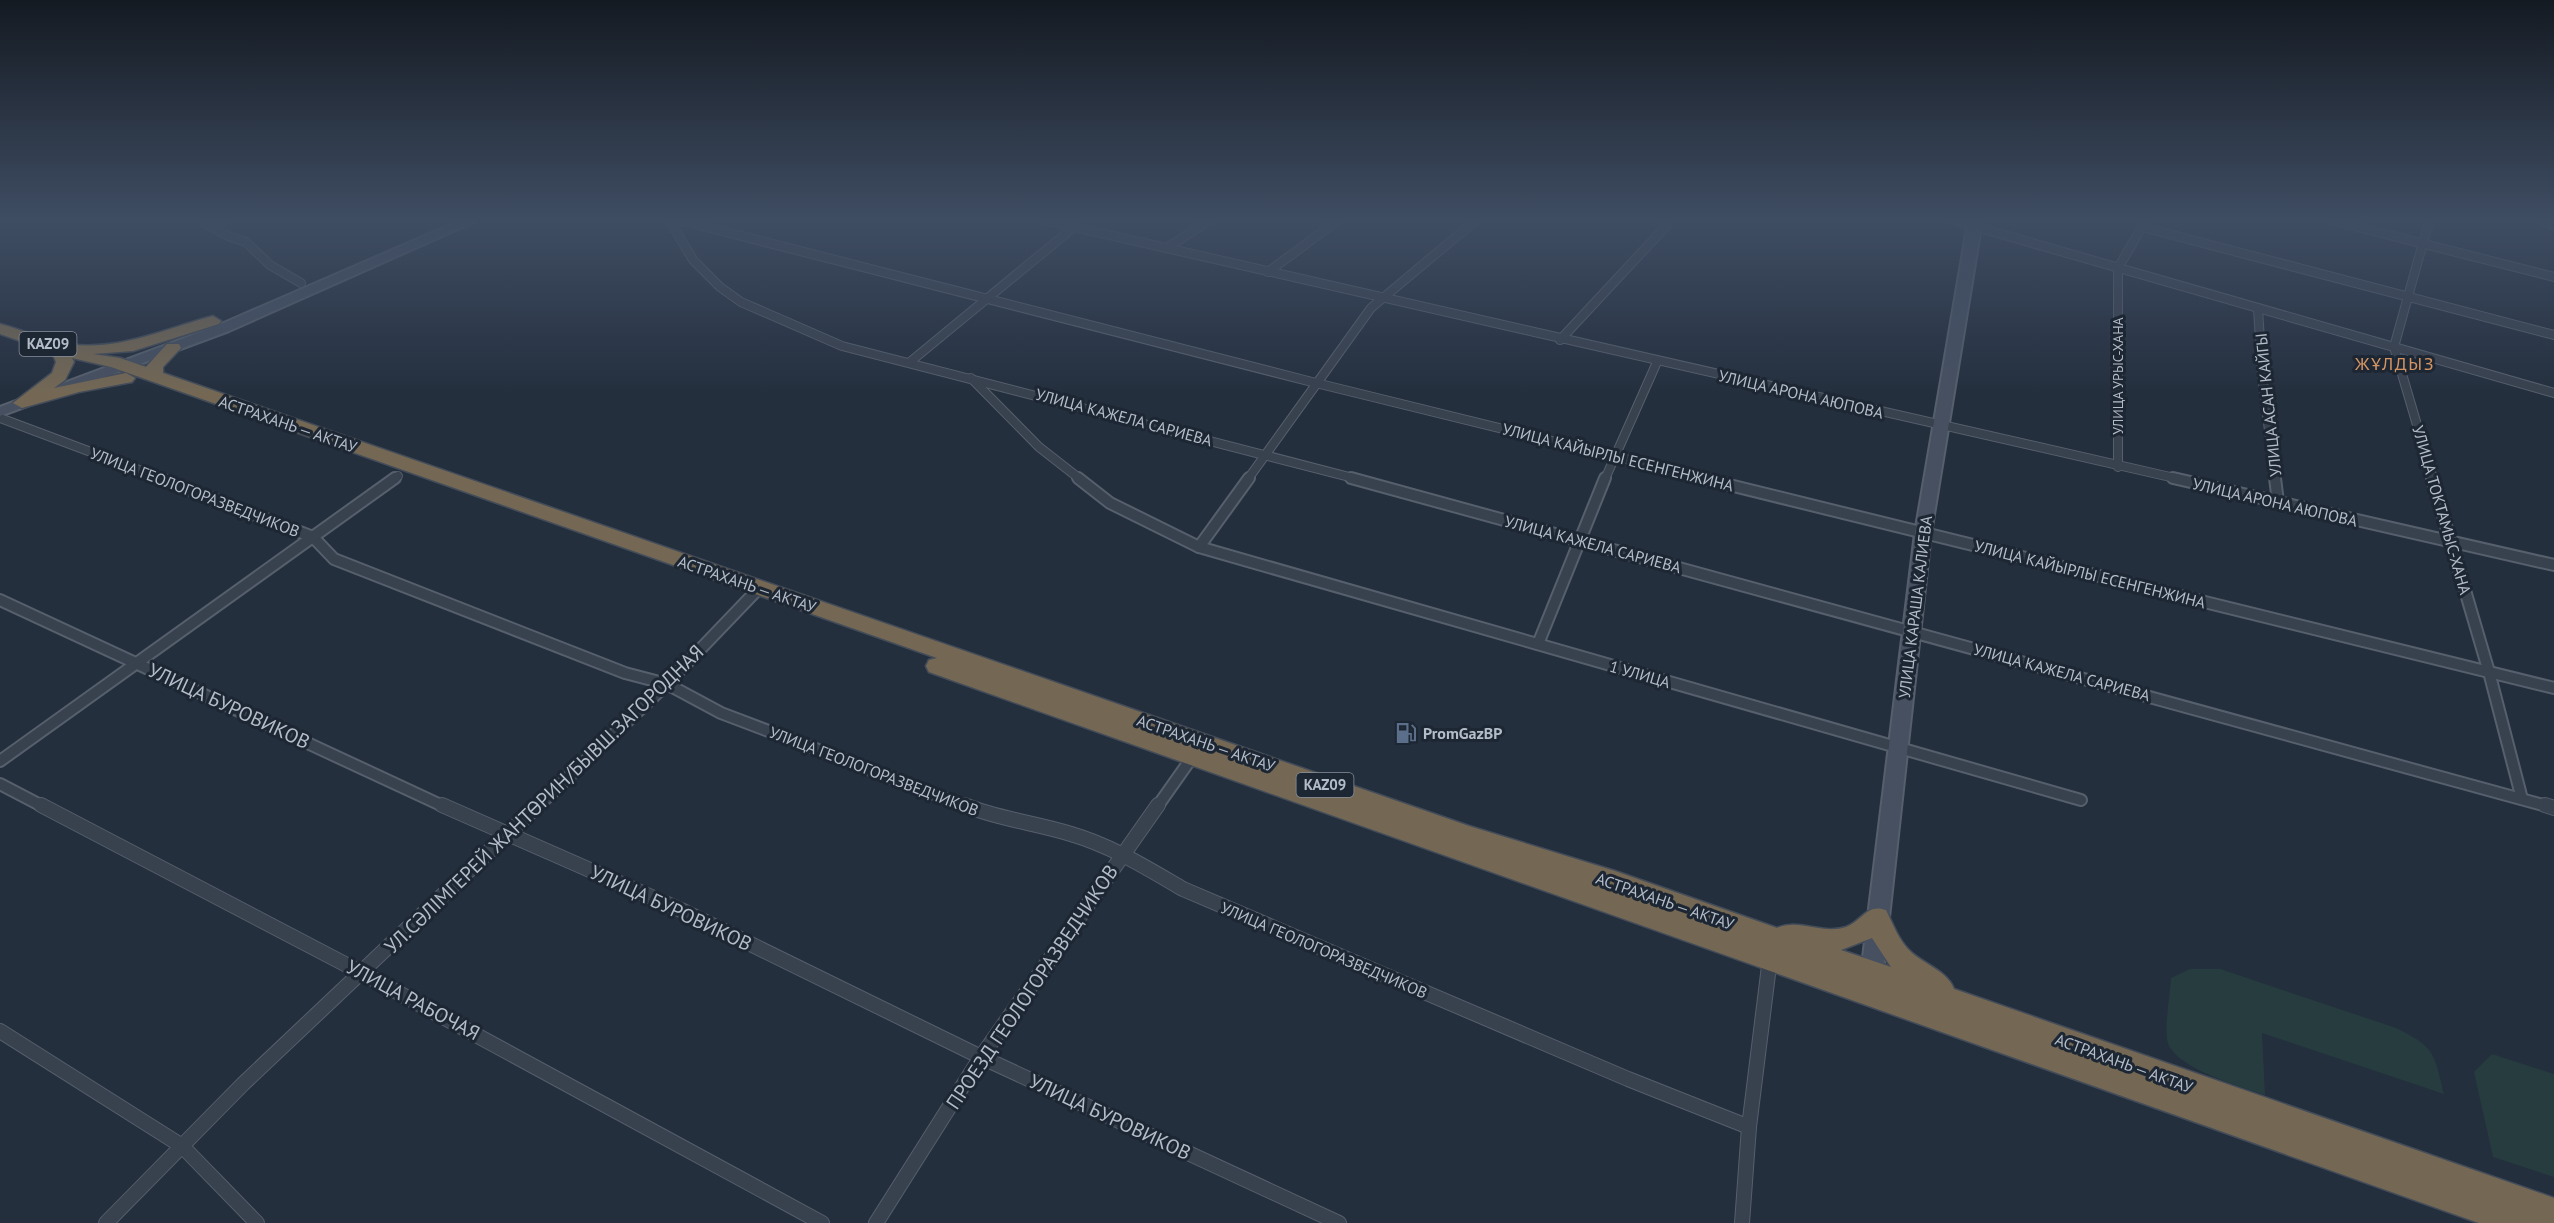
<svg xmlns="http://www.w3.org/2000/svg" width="2554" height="1223" font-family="'PT Sans',sans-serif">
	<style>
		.green { fill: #263c3f }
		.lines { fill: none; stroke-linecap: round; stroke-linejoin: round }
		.street-far2-casing { stroke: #565f6c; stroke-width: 10 }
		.street-far1-casing { stroke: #565f6c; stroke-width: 14 }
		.street-casing { stroke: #565f6c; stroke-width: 16 }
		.secondary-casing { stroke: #565f6c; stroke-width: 4 }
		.highway-casing { stroke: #434c59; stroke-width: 3 }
		.street-far2 { stroke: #38414e; stroke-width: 8 }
		.street-far1 { stroke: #38414e; stroke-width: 10 }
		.street { stroke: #38414e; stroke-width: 14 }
		.secondary { fill: #465061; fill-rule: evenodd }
		.highway { fill: #746855; fill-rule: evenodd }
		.labels { text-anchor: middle; stroke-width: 6; stroke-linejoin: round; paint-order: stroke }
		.far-street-label { font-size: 14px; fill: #b4bcc9; stroke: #1d2633 }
		.shield { fill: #1d2633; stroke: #878f9c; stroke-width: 1.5 }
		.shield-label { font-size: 15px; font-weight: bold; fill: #b4bcc9 }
		.street-label { font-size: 16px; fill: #b4bcc9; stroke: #1d2633 }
		.poi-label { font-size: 16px; font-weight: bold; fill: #b4bcc9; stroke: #1d2633; text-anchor: start }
		.neighbourhood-label { font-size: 18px; letter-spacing: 1.5px; fill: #d59563; stroke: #1d2633 }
		.near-street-label { font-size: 20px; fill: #b4bcc9; stroke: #1d2633 }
	</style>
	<rect width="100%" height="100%" fill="#242f3e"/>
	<!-- green -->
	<g class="green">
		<path d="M2190,969H2220L2396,1028C2435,1047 2434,1053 2444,1094L2262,1033L2265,1095C2242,1087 2170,1067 2167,1039C2165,1019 2170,997 2171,978Z"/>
		<polygon points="2492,1054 2554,1074 2554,1177 2493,1157 2474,1072"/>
	</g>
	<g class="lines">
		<defs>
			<g id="street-far2">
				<polyline points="201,221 228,236 246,242 270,265 301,283"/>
				<polyline points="670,221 693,260 720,287 741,302 842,346 1357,479"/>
				<polyline points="683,221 1316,383 1707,479"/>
				<polyline points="1048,221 2179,479"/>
				<polyline points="2334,221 2554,277"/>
				<polyline points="2429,221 2394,347 2433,479"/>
				<polyline points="2541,221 2554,225"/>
				<polyline points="210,226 224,221"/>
				<polyline points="1973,226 2554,393"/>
				<polyline points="2142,227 2554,335"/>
				<polyline points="1167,248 1208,221"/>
				<polyline points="1268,272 1337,221"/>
				<polyline points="2258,308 2262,374 2275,479"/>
				<polyline points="1560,340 1669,223"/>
				<polyline points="910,362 1074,227"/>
				<polyline points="971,378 1039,447 1080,479"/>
				<polyline points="0,418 163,479"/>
				<polyline points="2118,467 2118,268 2145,222"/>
				<polyline points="393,479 398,476"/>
				<polyline points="1248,479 1371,308 1475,221"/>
				<polyline points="1605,479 1657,362"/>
			</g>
			<g id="street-far1">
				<polyline points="159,478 313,537 334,559 625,673 667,684 721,713 968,807"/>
				<polyline points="1078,478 1110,503 1199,547 2081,800"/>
				<polyline points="1351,478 2550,807"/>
				<polyline points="1701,478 2554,688"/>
				<polyline points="2173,478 2554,565"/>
				<polyline points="2275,478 2278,502"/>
				<polyline points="2432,478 2489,672 2522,799"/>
				<polyline points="1199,547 1249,478"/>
				<polyline points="0,600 445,807"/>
				<polyline points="1538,644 1605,478"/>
				<polyline points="0,761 395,478"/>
				<polyline points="0,784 44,807"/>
				<polyline points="537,807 667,684 759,588"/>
				<polyline points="1157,807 1193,756"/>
			</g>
			<g id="street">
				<polyline points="41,805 362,973 822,1223"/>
				<polyline points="442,805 681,910 981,1057 1339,1223"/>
				<path d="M964,805C999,819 1035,823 1071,834C1112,846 1147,868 1183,889L1628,1079L1749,1127"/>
				<polyline points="2545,805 2554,808"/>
				<polyline points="0,1031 182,1146 257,1223"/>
				<polyline points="106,1223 243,1084 538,805"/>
				<polyline points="876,1223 981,1057 1158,805"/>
				<polyline points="1742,1223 1749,1127 1770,958"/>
			</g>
			<g id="secondary">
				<polygon points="459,221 476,221 229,331 0,416 0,407 219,325"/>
				<polygon points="1950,221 1982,221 1931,533 1882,982 1878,989 1871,991 1864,989 1860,982 1915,533 1967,228"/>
			</g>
			<path id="highway" d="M213,316L221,321L219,324L133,351L93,354L120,358L146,367L167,344H179L181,348L163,367V373L1469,826L1615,871L1777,928C1798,918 1823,935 1846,927C1862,921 1867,903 1886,910C1893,924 1899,942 1912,953C1926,965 1948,972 1954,989L2554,1198V1223H2479L929,672L926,666L929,660L937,658L111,367L72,358L74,362L65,380L54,388L126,373L135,378L132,382L79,392L22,408L13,403L52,373L56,362L52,352L0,334V324C20,329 38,338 58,342C111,355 163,329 213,316ZM1872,938L1891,967L1841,950Z"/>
		</defs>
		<!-- street-far2 casing -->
		<use href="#street-far2" class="street-far2-casing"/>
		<!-- street-far1 casing -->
		<use href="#street-far1" class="street-far1-casing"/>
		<!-- street casing -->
		<use href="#street" class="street-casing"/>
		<!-- secondary casing -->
		<use href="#secondary" class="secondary-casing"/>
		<!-- highway casing -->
		<use href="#highway" class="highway-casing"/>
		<!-- street-far2 -->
		<use href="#street-far2" class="street-far2"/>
		<!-- street-far1 -->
		<use href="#street-far1" class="street-far1"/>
		<!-- street -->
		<use href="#street" class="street"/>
		<!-- secondary -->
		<use href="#secondary" class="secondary"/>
		<!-- highway -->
		<use href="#highway" class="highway"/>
	</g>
	<!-- sky -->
	<linearGradient id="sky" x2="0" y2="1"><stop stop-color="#141a22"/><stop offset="0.56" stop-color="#3f4d63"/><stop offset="1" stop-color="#3f4d63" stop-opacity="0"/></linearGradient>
	<rect width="2554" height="393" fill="url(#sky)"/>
	<!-- icons -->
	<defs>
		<symbol id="fuel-bare" viewBox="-9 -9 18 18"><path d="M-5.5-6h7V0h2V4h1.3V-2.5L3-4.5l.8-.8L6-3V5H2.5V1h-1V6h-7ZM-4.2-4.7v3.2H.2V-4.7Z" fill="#5c6f8a" stroke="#1d2633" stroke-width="2.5" paint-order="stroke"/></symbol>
	</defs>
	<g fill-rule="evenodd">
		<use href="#fuel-bare" x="1391" y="718" width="30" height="30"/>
	</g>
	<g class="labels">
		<!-- far-street labels -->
		<g class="far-street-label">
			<text transform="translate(2118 376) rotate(-90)" y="5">УЛИЦА УРЫС-ХАНА</text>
		</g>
		<!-- shield labels -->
		<g class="shield">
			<rect x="19.5" y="332" width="57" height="24" rx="4.5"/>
			<rect x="1296.5" y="773" width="57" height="24" rx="4.5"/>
		</g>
		<g class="shield-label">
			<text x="48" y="349">KAZ09</text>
			<text x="1325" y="790">KAZ09</text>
		</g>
		<!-- street labels -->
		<g class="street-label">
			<text transform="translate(1801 394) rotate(13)" y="6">УЛИЦА АРОНА АЮПОВА</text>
			<text transform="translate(2268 405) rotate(-96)" y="6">УЛИЦА АСАН КАЙГЫ</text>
			<text transform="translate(1124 417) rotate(15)" y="6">УЛИЦА КАЖЕЛА САРИЕВА</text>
			<text transform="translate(288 424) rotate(19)" y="6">АСТРАХАНЬ — АКТАУ</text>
			<text transform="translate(1618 457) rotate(14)" y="6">УЛИЦА КАЙЫРЛЫ ЕСЕНГЕНЖИНА</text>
			<text transform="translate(195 492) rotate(21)" y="6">УЛИЦА ГЕОЛОГОРАЗВЕДЧИКОВ</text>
			<text transform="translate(2275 502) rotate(13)" y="6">УЛИЦА АРОНА АЮПОВА</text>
			<text transform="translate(2442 510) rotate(74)" y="6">УЛИЦА ТОКТАМЫС-ХАНА</text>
			<text transform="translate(1593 544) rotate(15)" y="6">УЛИЦА КАЖЕЛА САРИЕВА</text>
			<text transform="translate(2090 574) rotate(14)" y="6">УЛИЦА КАЙЫРЛЫ ЕСЕНГЕНЖИНА</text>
			<text transform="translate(747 584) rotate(19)" y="6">АСТРАХАНЬ — АКТАУ</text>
			<text transform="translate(1915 607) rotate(-83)" y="6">УЛИЦА КАРАША КАЛИЕВА</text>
			<text transform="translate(2062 672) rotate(15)" y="6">УЛИЦА КАЖЕЛА САРИЕВА</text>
			<text transform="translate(1640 674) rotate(16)" y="6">1 УЛИЦА</text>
			<text transform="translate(1206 743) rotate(19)" y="6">АСТРАХАНЬ — АКТАУ</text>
			<text transform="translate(874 771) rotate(21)" y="6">УЛИЦА ГЕОЛОГОРАЗВЕДЧИКОВ</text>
			<text transform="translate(1665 901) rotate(19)" y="6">АСТРАХАНЬ — АКТАУ</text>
			<text transform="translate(1324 950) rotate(23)" y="6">УЛИЦА ГЕОЛОГОРАЗВЕДЧИКОВ</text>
			<text transform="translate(2124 1063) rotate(20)" y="6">АСТРАХАНЬ — АКТАУ</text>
		</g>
		<!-- poi labels -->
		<g class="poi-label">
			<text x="1423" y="739">PromGazBP</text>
		</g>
		<!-- neighbourhood labels -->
		<g class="neighbourhood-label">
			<text x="2395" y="370">ЖҰЛДЫЗ</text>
		</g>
		<!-- near-street labels -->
		<g class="near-street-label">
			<text transform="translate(229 706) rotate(25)" y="7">УЛИЦА БУРОВИКОВ</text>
			<text transform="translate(544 799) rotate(-44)" y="7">УЛ.СӘЛІМГЕРЕЙ ЖАНТӨРИН/БЫВШ.ЗАГОРОДНАЯ</text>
			<text transform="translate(671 908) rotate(25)" y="7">УЛИЦА БУРОВИКОВ</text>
			<text transform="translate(1032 987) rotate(-56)" y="7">ПРОЕЗД ГЕОЛОГОРАЗВЕДЧИКОВ</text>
			<text transform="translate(413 1000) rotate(28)" y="7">УЛИЦА РАБОЧАЯ</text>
			<text transform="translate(1110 1117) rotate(25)" y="7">УЛИЦА БУРОВИКОВ</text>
		</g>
	</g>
</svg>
